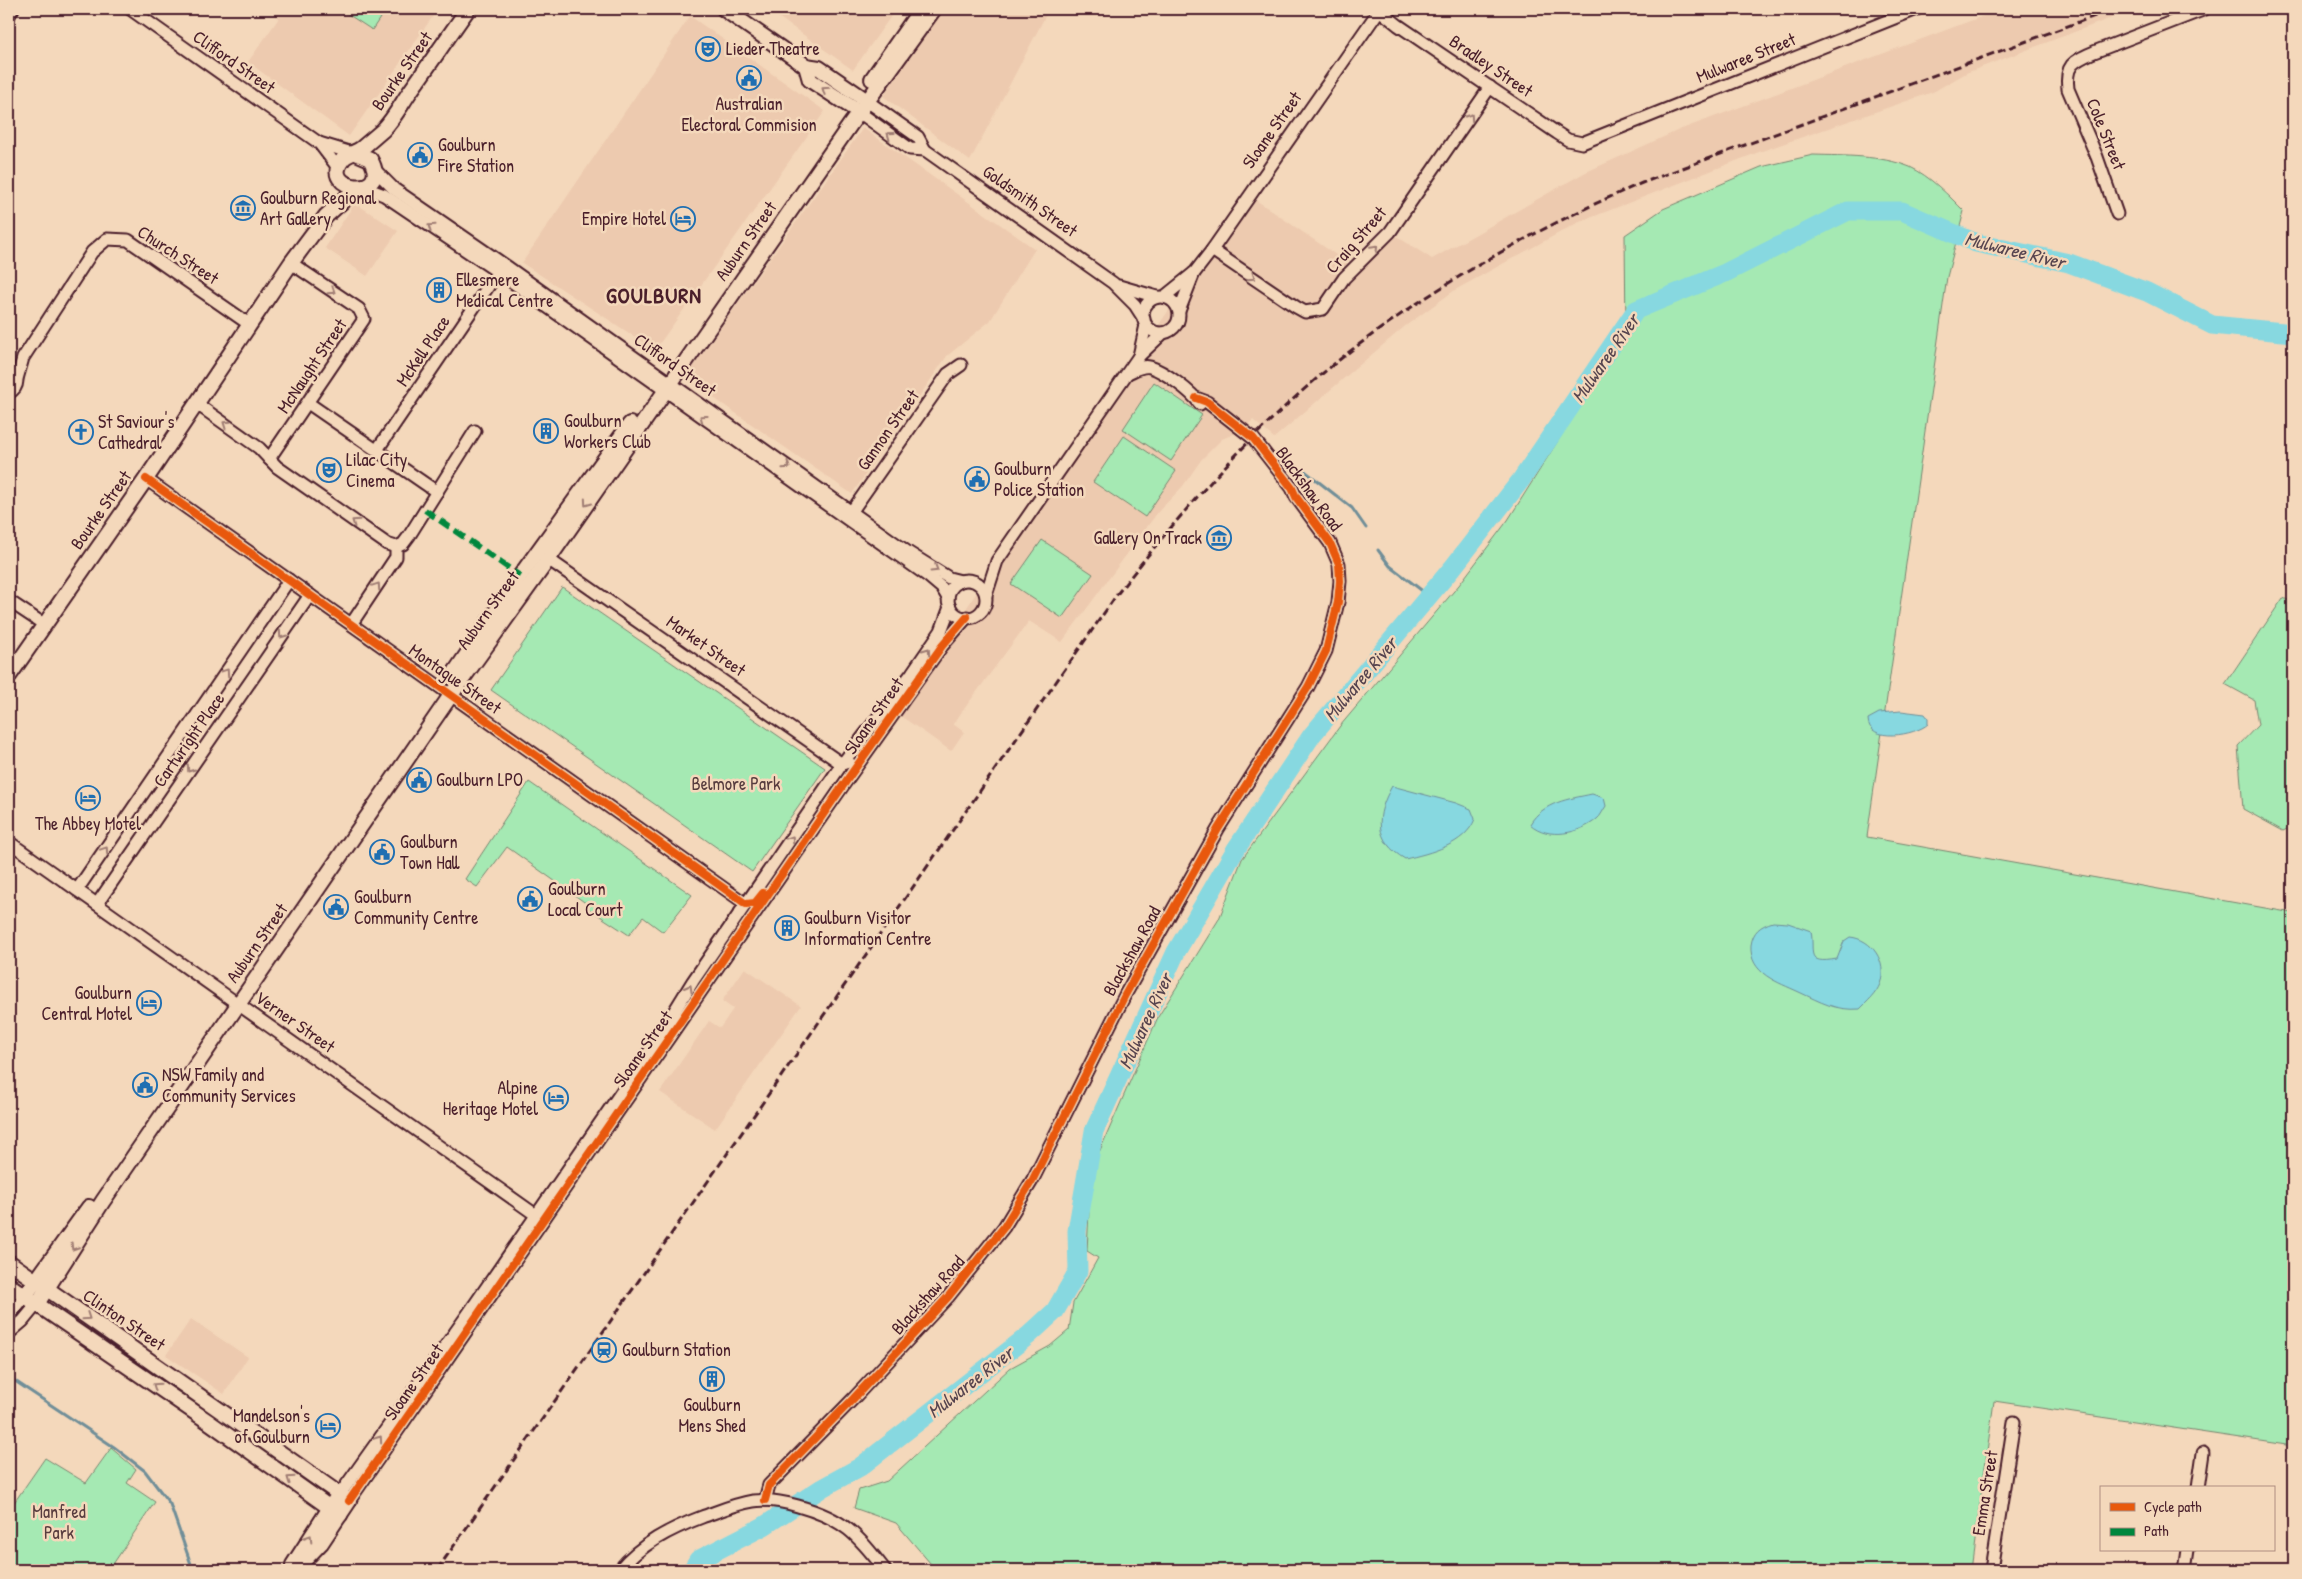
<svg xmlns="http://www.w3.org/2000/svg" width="2302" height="1579" font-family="'Patrick Hand',sans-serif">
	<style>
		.built { fill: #edcaaf }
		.green { fill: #a5e9b3; stroke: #78846f }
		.water { fill: #87d8e0; stroke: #6f8e98 }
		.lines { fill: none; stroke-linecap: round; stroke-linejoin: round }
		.stream { stroke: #6f8e98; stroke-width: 3 }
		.river { stroke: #87d8e0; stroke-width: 19 }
		.minor-casing { stroke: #4a1f2b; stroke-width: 15 }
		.major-casing { stroke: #4a1f2b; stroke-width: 18 }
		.minor { stroke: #f4d8bb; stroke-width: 11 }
		.major { stroke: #f4d8bb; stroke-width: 14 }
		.rail { stroke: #4a1f2b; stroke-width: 3; stroke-dasharray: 8 4; stroke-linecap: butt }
		.quiet { stroke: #00873e; stroke-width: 6; stroke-dasharray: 12 6; stroke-linecap: butt }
		.cycleway-casing { stroke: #f4d8bb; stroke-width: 11 }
		.cycleway { stroke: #e8590c; stroke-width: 8 }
		.oneway { stroke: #9f7c73 }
		.labels { text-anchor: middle; stroke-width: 5; stroke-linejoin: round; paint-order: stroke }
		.poi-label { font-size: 18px; fill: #4a1f2b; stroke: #f4d8bb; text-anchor: start }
		.street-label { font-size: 18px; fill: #4a1f2b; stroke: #f4d8bb }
		.park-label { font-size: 18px; fill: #583d3f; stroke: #f4d8bb }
		.water-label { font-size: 19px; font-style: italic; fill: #56444f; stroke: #f4d8bb }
		.district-label { font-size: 22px; font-weight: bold; letter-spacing: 1px; fill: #4a1f2b; stroke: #f4d8bb }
	</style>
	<rect width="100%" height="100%" fill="#f4d8bb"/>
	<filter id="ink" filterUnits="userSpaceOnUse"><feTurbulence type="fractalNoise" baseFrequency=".02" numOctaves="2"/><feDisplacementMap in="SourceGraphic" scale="10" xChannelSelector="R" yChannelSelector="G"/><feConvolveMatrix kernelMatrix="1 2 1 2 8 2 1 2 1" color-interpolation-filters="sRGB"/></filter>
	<g filter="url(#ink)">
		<!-- built -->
		<g class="built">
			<polygon points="267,9 438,9 349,136 248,62 279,18"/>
			<polygon points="767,9 896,9 853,70"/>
			<polygon points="944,9 1049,9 970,161 883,96"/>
			<polygon points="2002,9 2135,9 1966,73 1933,92 1759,152 1577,223 1455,290 1404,327 1274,438 1253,420 1241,431 1222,439 1201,460 1183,486 1158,512 1062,642 1029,621 953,724 964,732 951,751 895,712 942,646 997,561 1195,272 1250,196 1355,268 1390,232 1432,259 1584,173 1679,130"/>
			<polygon points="690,16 825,111 655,350 522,263"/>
			<polygon points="863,128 1035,249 990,321 947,356 852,494 685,378"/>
			<polygon points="355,203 398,231 367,276 325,248"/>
			<polygon points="745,968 801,1006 715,1129 660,1092 709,1021 720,1028 733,1009 722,1001"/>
			<polygon points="191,1319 248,1357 224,1394 166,1355"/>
		</g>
		<!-- green -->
		<g class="green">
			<polygon points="340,9 386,9 372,30"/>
			<path d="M1813,155C1845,156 1880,155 1910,167C1930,176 1949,196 1964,211L1947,277L1867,837L2293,913V1446L1994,1401L1971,1570H936L896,1523L854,1508L859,1490L887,1481L1010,1368L1050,1346L1069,1330L1073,1303L1098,1258L1087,1251L1091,1171L1158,1017L1219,919L1242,859L1340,726L1459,585L1508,520L1626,333L1625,235L1663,209L1761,167Z"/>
			<polygon points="1154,382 1202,415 1171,461 1123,429"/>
			<polygon points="1124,436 1176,471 1145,517 1093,482"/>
			<polygon points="1042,540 1093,574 1062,618 1011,584"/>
			<polygon points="562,587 825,768 752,872 491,690"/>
			<polygon points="2283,598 2293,602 2293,826 2283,831 2243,809 2238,746 2258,725 2254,700 2225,684"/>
			<polygon points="529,782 692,895 663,932 643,917 629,935 586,907 587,904 507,847 477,887 465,879"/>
			<polygon points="111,1448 136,1469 127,1483 155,1502 109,1570 9,1570 9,1510 45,1458 86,1483"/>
		</g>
		<!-- water -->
		<g class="water">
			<path d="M1901,711L1925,714L1928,718V724C1916,735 1868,744 1868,719L1879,713Z"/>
			<path d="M1392,786L1456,803L1471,809L1475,819C1465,845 1430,853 1405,859C1374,841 1375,816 1392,786Z"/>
			<path d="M1592,794L1604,798L1606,806C1603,810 1601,816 1597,819C1579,834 1548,840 1530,824C1543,802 1569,799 1592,794Z"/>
			<path d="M1773,922L1788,923L1811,931C1815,952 1804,965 1837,959L1844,941L1850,937C1872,939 1888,962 1880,984C1876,994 1868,1001 1860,1009C1835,1011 1821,1002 1799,992C1778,982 1749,974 1751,945C1753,931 1760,926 1773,922Z"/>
		</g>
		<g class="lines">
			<!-- stream -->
			<g class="stream">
				<polyline points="1301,468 1352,508 1366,528"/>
				<polyline points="1378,550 1390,566 1429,596"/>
				<polyline points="9,1377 114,1447 145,1471 170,1504 193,1570"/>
			</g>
			<!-- river -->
			<polyline class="river" points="692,1570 698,1560 764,1526 822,1488 860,1467 1029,1335 1055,1311 1078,1271 1077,1231 1094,1131 1176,952 1236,849 1312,735 1454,566 1521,480 1636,310 1725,273 1848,211 1902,211 1976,243 2069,263 2147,292 2212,325 2293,333"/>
			<defs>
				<g id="minor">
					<polyline points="130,9 319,143 339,169"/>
					<polyline points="1378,9 1398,25 1557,133 1568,140 1582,143 1917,9"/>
					<polyline points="9,15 13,9"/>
					<polyline points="867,101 918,137 925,150 1113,283 1135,305 1144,319"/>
					<polyline points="859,112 910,149 925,150"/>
					<polyline points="319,143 352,153"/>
					<polyline points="374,169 394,189 506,266 909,553 949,578 961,581"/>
					<polyline points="362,187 384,195 501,274 929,577 942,588 948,598"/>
					<path d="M2117,214L2097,157L2068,89C2065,64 2074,61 2094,52L2205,9"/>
					<polyline points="1212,250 1296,307 1305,312 1323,309 1344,278 1390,232 1490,87"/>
					<polyline points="1119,286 1157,297"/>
					<polyline points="1164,297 1195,272 1212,250 1380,9"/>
					<circle cx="1161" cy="315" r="18"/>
					<polyline points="1179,311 1194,273"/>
					<polyline points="1139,356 1146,325"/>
					<path d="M9,371C20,376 19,387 9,393"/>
					<path d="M1128,373C1135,370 1142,365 1150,367C1164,371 1192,392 1200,404"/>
					<polyline points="17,379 23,358 92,252 107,239 128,240 249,324"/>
					<polyline points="308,403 437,492"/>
					<polyline points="197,404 259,448 277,467 387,544 396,547"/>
					<polyline points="377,450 498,272"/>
					<polyline points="269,459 364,319 359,309 291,263"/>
					<polyline points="146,479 746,904 753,903"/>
					<polyline points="847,518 948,374 961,365"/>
					<polyline points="396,547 403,544 409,536 475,431"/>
					<polyline points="548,559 842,764 849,762"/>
					<circle cx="967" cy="599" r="19"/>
					<polyline points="986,595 997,561 1139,356 1163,333"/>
					<polyline points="9,601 45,625"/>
					<polyline points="352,623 396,557 396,547"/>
					<polyline points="9,842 536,1215"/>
					<polyline points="77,890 289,580"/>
					<polyline points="97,904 310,595"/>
					<polyline points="9,1321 12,1312 25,1296"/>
					<polyline points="9,1333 23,1321 37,1304"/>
					<polyline points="2198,1488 2203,1453"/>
					<polyline points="340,1494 466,1317 651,1049 693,981 842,764 912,673 941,631 950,607"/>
					<polyline points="765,1500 769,1485 853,1399 948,1297 1004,1227 1033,1179 1125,995 1218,829 1308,687 1326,651 1338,602 1340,581 1339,564 1330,543 1296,497 1292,488 1253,438 1207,402 1196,398"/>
					<polyline points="349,1501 849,777 942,646 967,617"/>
					<path d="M619,1570C641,1544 670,1529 702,1517C719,1511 735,1504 753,1501C768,1499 784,1502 798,1506C844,1519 857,1534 885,1570"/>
					<polyline points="1991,1570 2014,1422"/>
					<polyline points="2185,1570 2188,1550"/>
				</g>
				<g id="major">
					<polyline points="724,9 806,66 819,68 867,101"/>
					<polyline points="806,66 810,80 859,112"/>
					<polyline points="872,79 921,9"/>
					<path d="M356,153L370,159C394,200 317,191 343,159C348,153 356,153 362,148C369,142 376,136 383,130C393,120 401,105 409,93C429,65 448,37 468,9"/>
					<polyline points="455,672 520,576 630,424"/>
					<polyline points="9,676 146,479 291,263 326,216 357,188"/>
					<polyline points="9,1262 349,1501 321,1543 295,1570"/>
					<polyline points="9,1285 209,1422 340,1515"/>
					<polyline points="25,1296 89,1207"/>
					<polyline points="37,1304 103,1201 451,695 545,564 850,125 934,9"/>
					<polyline points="293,1565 335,1500"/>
				</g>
			</defs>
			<!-- minor casing -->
			<use href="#minor" class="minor-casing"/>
			<!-- major casing -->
			<use href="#major" class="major-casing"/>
			<!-- minor -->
			<use href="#minor" class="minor"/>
			<!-- major -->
			<use href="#major" class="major"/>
			<!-- rail -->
			<path class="rail" d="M437,1570L1118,593C1188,503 1266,415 1357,346C1446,279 1541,226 1642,183L2114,9"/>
			<!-- quiet -->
			<polyline class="quiet" points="425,510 520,576"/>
			<defs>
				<g id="cycleway">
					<polyline points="146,479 746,904 755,903 763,893"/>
					<polyline points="765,1500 769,1485 853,1399 948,1297 1004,1227 1033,1179 1125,995 1218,829 1308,687 1326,651 1338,602 1340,581 1339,564 1330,543 1296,497 1292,488 1253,438 1207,402 1196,398"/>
					<polyline points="349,1501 849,777 942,646 967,617"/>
				</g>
			</defs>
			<!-- cycleway casing -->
			<use href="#cycleway" class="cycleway-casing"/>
			<!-- cycleway -->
			<use href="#cycleway" class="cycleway"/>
		</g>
		<!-- one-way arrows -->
		<defs><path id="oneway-chevron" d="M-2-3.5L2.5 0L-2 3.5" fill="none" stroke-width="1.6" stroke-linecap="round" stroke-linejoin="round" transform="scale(1.25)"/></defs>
		<g class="oneway">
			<use href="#oneway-chevron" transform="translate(825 90) rotate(-146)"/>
			<use href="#oneway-chevron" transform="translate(1470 117) rotate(-56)"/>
			<use href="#oneway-chevron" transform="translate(890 135) rotate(-144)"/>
			<use href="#oneway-chevron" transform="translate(431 227) rotate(-146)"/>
			<use href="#oneway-chevron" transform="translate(1375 248) rotate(-46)"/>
			<use href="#oneway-chevron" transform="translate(1252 277) rotate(34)"/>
			<use href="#oneway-chevron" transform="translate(332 291) rotate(34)"/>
			<use href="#oneway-chevron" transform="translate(703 418) rotate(-144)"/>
			<use href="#oneway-chevron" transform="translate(226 424) rotate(-145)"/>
			<use href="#oneway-chevron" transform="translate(787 466) rotate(35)"/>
			<use href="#oneway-chevron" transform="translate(587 503) rotate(125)"/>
			<use href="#oneway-chevron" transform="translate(355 522) rotate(-145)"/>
			<use href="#oneway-chevron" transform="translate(935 569) rotate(32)"/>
			<use href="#oneway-chevron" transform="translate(377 586) rotate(-56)"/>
			<use href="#oneway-chevron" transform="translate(282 635) rotate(125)"/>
			<use href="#oneway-chevron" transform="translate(927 651) rotate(-55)"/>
			<use href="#oneway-chevron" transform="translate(226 672) rotate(-56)"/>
			<use href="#oneway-chevron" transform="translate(190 769) rotate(125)"/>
			<use href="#oneway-chevron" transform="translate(791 839) rotate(-56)"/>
			<use href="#oneway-chevron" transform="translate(105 850) rotate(-56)"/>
			<use href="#oneway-chevron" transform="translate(689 988) rotate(-60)"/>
			<use href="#oneway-chevron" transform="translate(74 1247) rotate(122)"/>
			<use href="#oneway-chevron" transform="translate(87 1317) rotate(34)"/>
			<use href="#oneway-chevron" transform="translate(156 1386) rotate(-146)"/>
			<use href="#oneway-chevron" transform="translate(379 1439) rotate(-55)"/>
			<use href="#oneway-chevron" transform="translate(290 1479) rotate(-145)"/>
			<use href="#oneway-chevron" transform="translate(309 1538) rotate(-57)"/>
		</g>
	</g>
	<!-- icons -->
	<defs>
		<symbol id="theatre-ring" viewBox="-11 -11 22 22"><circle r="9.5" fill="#f4d8bb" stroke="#1f6fb2" stroke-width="1.5"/><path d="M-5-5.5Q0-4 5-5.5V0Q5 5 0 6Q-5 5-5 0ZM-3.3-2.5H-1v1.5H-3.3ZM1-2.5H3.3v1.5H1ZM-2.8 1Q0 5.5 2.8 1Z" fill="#1f6fb2"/></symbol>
		<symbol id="civic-ring" viewBox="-11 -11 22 22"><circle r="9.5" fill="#f4d8bb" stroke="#1f6fb2" stroke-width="1.5"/><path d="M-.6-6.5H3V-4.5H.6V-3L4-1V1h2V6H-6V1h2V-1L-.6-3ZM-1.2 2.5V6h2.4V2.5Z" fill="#1f6fb2"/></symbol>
		<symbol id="museum-ring" viewBox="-11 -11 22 22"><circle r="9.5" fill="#f4d8bb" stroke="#1f6fb2" stroke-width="1.5"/><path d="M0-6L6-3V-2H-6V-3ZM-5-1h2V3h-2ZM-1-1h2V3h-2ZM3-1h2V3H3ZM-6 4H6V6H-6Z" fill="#1f6fb2"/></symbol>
		<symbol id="hotel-ring" viewBox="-11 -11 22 22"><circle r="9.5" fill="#f4d8bb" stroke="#1f6fb2" stroke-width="1.5"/><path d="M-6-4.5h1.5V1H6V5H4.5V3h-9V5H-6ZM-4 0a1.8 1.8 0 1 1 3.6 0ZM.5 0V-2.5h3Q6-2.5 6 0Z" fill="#1f6fb2"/></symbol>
		<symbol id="building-ring" viewBox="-11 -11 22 22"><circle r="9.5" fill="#f4d8bb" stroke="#1f6fb2" stroke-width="1.5"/><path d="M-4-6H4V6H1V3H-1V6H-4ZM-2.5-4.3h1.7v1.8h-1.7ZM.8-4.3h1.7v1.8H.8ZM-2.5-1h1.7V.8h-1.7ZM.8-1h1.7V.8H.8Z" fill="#1f6fb2"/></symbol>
		<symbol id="church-ring" viewBox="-11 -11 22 22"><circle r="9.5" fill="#f4d8bb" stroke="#1f6fb2" stroke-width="1.5"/><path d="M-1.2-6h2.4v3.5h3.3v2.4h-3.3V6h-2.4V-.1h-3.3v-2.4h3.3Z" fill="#1f6fb2"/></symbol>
		<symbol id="station-ring" viewBox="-11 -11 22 22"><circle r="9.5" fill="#f4d8bb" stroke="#1f6fb2" stroke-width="1.5"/><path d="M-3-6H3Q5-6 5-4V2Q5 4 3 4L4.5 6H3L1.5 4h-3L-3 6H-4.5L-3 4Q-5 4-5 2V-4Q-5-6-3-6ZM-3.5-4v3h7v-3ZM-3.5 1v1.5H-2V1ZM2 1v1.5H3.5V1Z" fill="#1f6fb2"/></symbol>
	</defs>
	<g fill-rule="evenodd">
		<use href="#theatre-ring" x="694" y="35" width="28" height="28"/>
		<use href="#civic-ring" x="735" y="64" width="28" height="28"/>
		<use href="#civic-ring" x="406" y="141" width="28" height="28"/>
		<use href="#museum-ring" x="229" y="194" width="28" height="28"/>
		<use href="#hotel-ring" x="669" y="205" width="28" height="28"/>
		<use href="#building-ring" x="425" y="276" width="28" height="28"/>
		<use href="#building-ring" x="532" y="417" width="28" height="28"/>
		<use href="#church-ring" x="67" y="418" width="28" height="28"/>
		<use href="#theatre-ring" x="315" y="456" width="28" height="28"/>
		<use href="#civic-ring" x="963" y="465" width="28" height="28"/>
		<use href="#museum-ring" x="1205" y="524" width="28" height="28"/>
		<use href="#civic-ring" x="405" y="766" width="28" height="28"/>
		<use href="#hotel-ring" x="74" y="784" width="28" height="28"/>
		<use href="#civic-ring" x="368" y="838" width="28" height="28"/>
		<use href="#civic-ring" x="516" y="885" width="28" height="28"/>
		<use href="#civic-ring" x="322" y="893" width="28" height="28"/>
		<use href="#building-ring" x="773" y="914" width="28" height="28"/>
		<use href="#hotel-ring" x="135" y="989" width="28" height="28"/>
		<use href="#civic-ring" x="131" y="1071" width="28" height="28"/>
		<use href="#hotel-ring" x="542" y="1084" width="28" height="28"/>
		<use href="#station-ring" x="590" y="1336" width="28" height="28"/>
		<use href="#building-ring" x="698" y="1365" width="28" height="28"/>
		<use href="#hotel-ring" x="314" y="1412" width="28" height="28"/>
	</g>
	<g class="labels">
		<!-- poi labels -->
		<g class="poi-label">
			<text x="726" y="55">Lieder Theatre</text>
			<text x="749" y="110" text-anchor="middle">Australian<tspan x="749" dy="21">Electoral Commision</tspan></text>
			<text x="438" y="151">Goulburn<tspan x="438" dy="21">Fire Station</tspan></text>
			<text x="260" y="204">Goulburn Regional<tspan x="260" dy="21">Art Gallery</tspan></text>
			<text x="666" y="225" text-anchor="end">Empire Hotel</text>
			<text x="456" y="286">Ellesmere<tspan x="456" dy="21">Medical Centre</tspan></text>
			<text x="564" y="427">Goulburn<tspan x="564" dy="21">Workers Club</tspan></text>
			<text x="98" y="428">St Saviour's<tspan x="98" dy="21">Cathedral</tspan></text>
			<text x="346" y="466">Lilac City<tspan x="346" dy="21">Cinema</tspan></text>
			<text x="994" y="475">Goulburn<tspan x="994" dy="21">Police Station</tspan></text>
			<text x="1202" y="544" text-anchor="end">Gallery On Track</text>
			<text x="436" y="786">Goulburn LPO</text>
			<text x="88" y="830" text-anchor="middle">The Abbey Motel</text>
			<text x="400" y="848">Goulburn<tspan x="400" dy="21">Town Hall</tspan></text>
			<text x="548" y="895">Goulburn<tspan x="548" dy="21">Local Court</tspan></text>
			<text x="354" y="903">Goulburn<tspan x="354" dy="21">Community Centre</tspan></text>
			<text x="804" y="924">Goulburn Visitor<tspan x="804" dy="21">Information Centre</tspan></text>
			<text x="132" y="999" text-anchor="end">Goulburn<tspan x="132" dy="21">Central Motel</tspan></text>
			<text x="162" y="1081">NSW Family and<tspan x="162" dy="21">Community Services</tspan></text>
			<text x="538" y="1094" text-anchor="end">Alpine<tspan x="538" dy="21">Heritage Motel</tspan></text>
			<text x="622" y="1356">Goulburn Station</text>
			<text x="712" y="1411" text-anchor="middle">Goulburn<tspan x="712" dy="21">Mens Shed</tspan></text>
			<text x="310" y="1422" text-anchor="end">Mandelson's<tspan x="310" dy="21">of Goulburn</tspan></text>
		</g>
		<!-- street labels -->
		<g class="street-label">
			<text transform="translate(1746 58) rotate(-22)" y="6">Mulwaree Street</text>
			<text transform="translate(234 62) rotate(35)" y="6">Clifford Street</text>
			<text transform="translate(1491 66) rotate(34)" y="6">Bradley Street</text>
			<text transform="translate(402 71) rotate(-55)" y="6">Bourke Street</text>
			<text transform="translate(1272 130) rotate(-55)" y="6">Sloane Street</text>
			<text transform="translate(2106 134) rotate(68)" y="6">Cole Street</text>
			<text transform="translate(1030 201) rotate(35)" y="6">Goldsmith Street</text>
			<text transform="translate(1356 240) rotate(-49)" y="6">Craig Street</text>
			<text transform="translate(746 241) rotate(-55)" y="6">Auburn Street</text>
			<text transform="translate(178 255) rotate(33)" y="6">Church Street</text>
			<text transform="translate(423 351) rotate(-56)" y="6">McKell Place</text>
			<text transform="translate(675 365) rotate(35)" y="6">Clifford Street</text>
			<text transform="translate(312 366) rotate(-56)" y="6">McNaught Street</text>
			<text transform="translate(888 430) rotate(-55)" y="6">Gannon Street</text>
			<text transform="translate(1309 489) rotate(54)" y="6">Blackshaw Road</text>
			<text transform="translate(101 510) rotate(-55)" y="6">Bourke Street</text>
			<text transform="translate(488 610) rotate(-54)" y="6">Auburn Street</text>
			<text transform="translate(706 646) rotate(35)" y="6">Market Street</text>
			<text transform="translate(455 679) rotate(35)" y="6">Montague Street</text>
			<text transform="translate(874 716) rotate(-55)" y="6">Sloane Street</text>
			<text transform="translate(189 740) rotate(-55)" y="6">Cartwright Place</text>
			<text transform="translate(257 943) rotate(-55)" y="6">Auburn Street</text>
			<text transform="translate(1132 951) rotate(-61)" y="6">Blackshaw Road</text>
			<text transform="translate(295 1022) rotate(35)" y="6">Verner Street</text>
			<text transform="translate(643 1049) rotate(-55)" y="6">Sloane Street</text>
			<text transform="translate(928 1295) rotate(-48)" y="6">Blackshaw Road</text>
			<text transform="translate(124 1320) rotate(34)" y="6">Clinton Street</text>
			<text transform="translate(414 1382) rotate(-55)" y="6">Sloane Street</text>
			<text transform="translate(1985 1493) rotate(-81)" y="6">Emma Street</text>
		</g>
		<!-- park labels -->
		<g class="park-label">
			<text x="736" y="790">Belmore Park</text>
			<text x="59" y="1518">Manfred<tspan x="59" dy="21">Park</tspan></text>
		</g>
		<!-- water labels -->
		<g class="water-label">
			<text transform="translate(2015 250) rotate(14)" y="7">Mulwaree River</text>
			<text transform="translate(1605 358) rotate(-55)" y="7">Mulwaree River</text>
			<text transform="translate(1360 679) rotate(-50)" y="7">Mulwaree River</text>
			<text transform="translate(1145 1021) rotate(-65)" y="7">Mulwaree River</text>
			<text transform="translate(970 1382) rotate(-38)" y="7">Mulwaree River</text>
		</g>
		<!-- district labels -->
		<g class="district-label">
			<text x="654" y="303">GOULBURN</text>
		</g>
	</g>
	<!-- margin -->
	<rect width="2302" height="1579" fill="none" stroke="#f4d8bb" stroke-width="30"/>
	<rect x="15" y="15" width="2272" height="1549" fill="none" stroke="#4a1f2b" stroke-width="2" filter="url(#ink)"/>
	<!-- legend -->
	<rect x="2100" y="1486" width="175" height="65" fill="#f4d8bb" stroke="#b08e81"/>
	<rect x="2110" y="1503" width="25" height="8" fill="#e8590c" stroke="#b08e81"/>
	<text x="2144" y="1512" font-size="15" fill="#4a1f2b">Cycle path</text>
	<rect x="2110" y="1528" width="25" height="8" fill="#00873e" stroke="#b08e81"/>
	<text x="2144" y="1536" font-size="15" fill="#4a1f2b">Path</text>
</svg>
